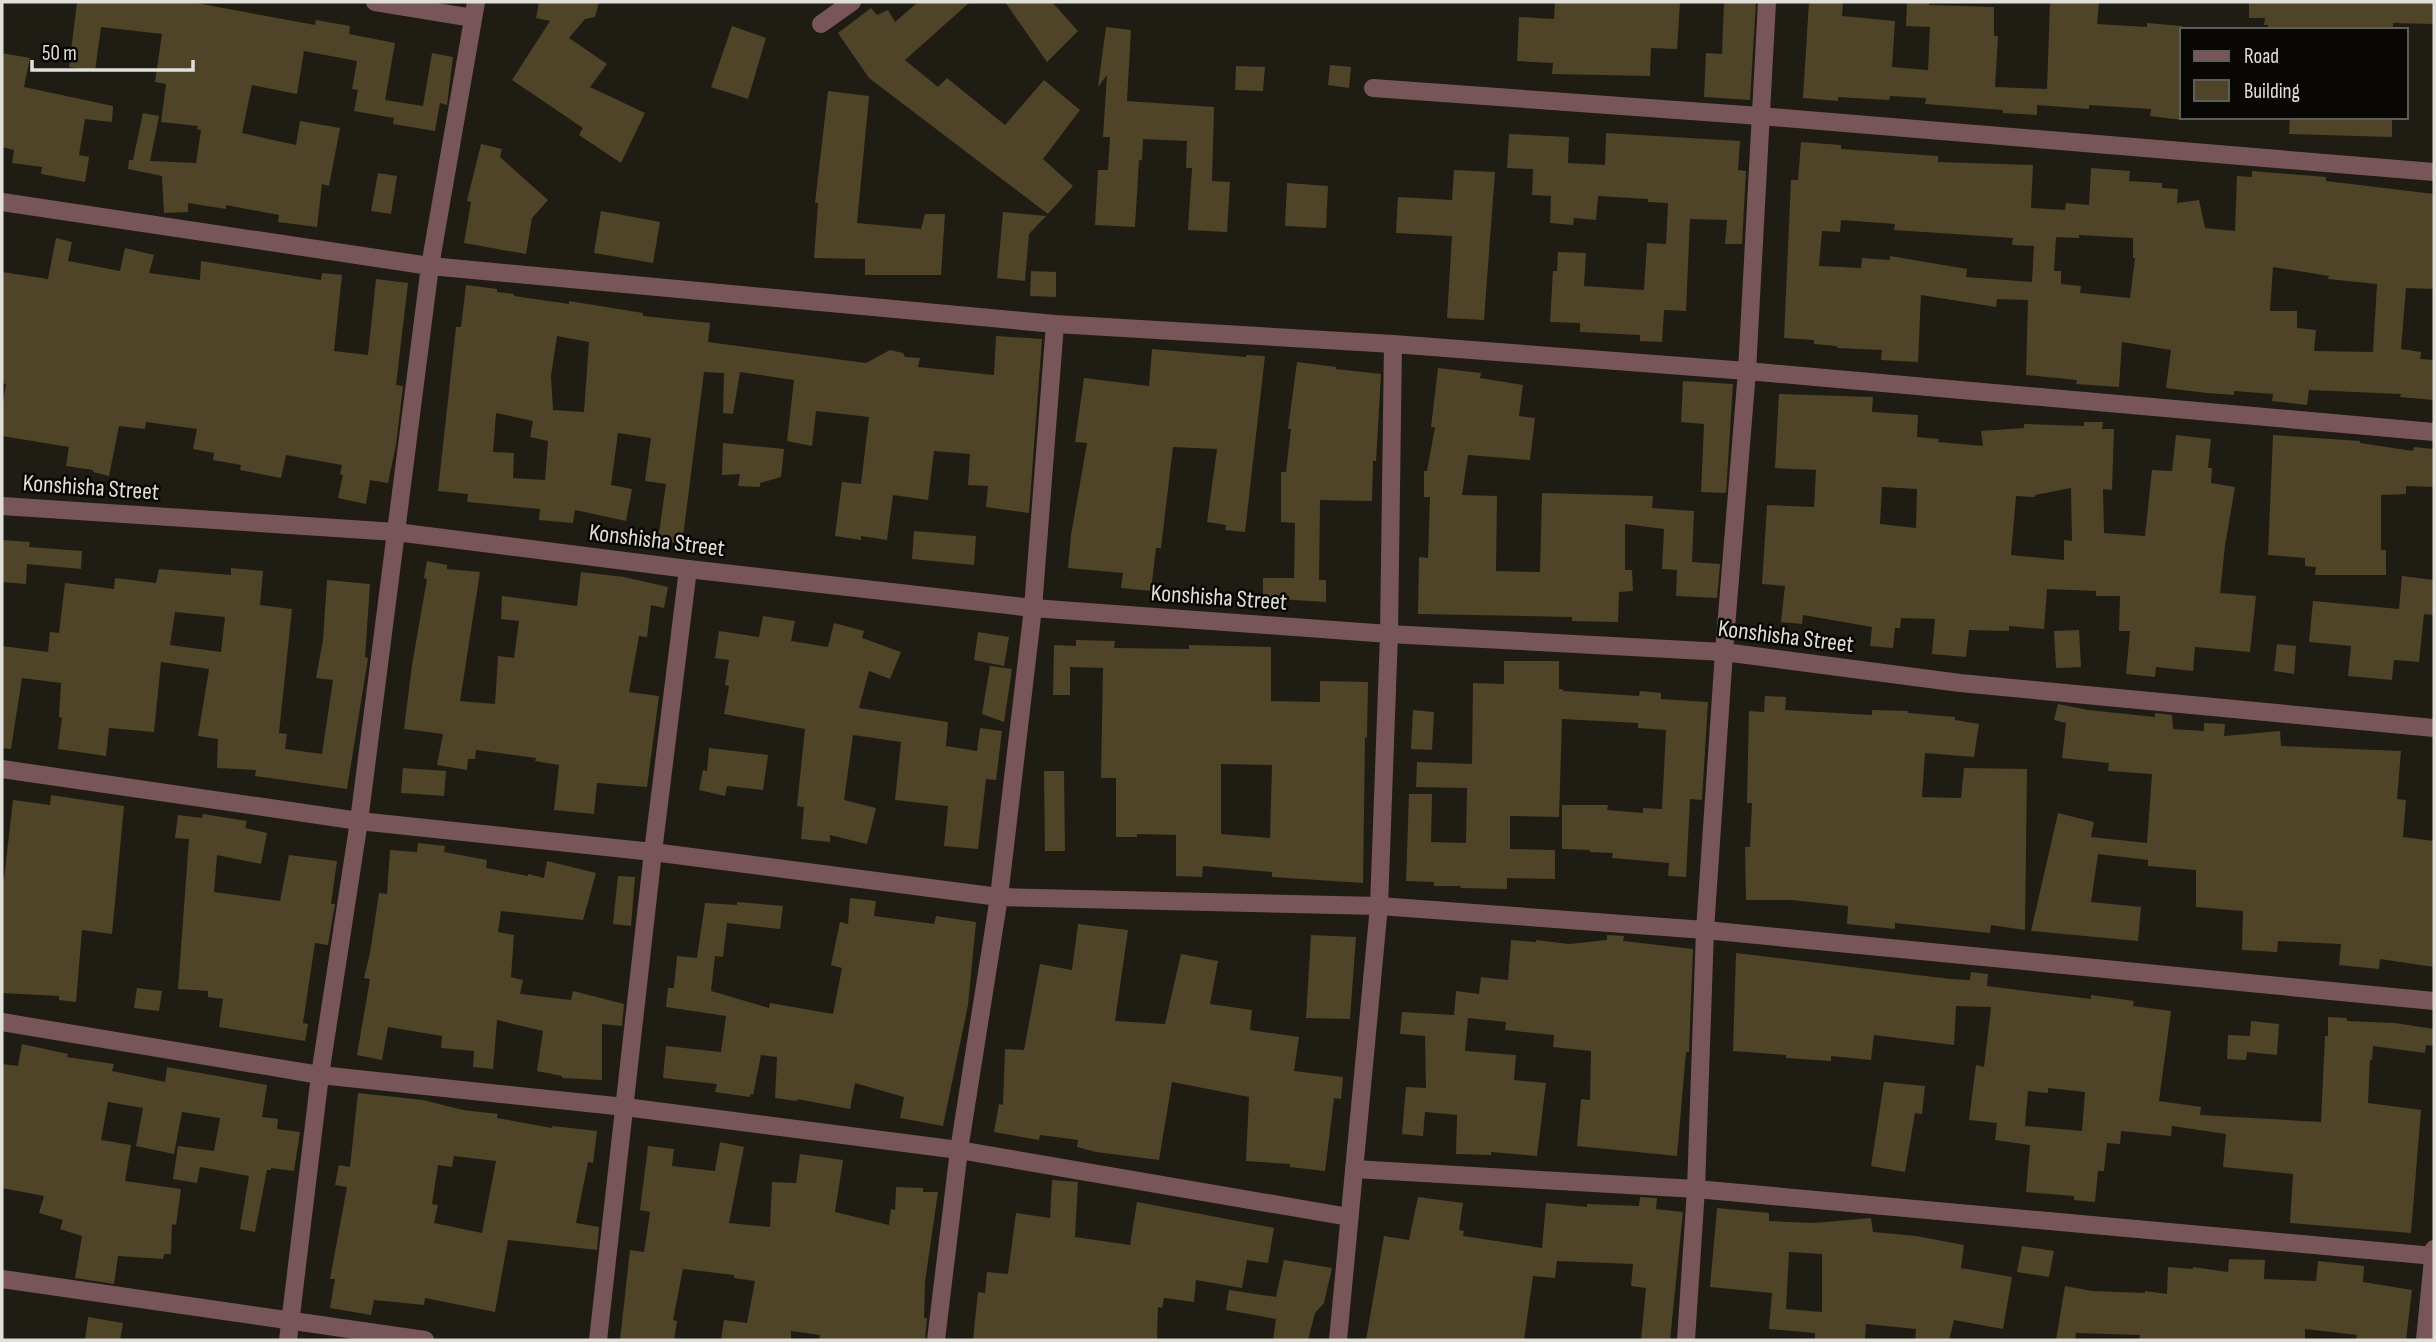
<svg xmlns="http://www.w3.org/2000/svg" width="2436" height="1342" font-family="'Sofia Sans Condensed',sans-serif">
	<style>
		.building { fill: #4f4428; fill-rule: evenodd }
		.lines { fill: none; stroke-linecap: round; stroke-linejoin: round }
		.minor { stroke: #785559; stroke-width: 18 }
		.labels { text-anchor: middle; stroke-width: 5; stroke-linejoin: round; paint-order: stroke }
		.street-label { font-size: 24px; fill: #e1dfd9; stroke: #080704 }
	</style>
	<rect width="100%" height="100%" fill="#1f1c14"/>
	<!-- building -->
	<g class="building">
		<polygon points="77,2 191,2 315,25 316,20 350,26 349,34 395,43 385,100 423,106 432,53 453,57 447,105 440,103 435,131 393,124 394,118 354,111 358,90 352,89 357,61 304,51 297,94 252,85 242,133 296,145 300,121 340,128 329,186 322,184 317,227 278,222 279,215 226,205 226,209 188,203 188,212 164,213 162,176 128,169 129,160 133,160 143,113 159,116 150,161 196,163 201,130 197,129 198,126 161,122 166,84 155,82 162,34 101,27 95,71 69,67"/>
		<polygon points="539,2 599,2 595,17 585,19 569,38 607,64 590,87 645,113 621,163 579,135 583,128 512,80 550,21 536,18"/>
		<polygon points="918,2 970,2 905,60 938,87 947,78 1005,125 1044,80 1080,110 1043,159 1073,186 1048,214 869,78 838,33 871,8 877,15 888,10 895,22"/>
		<polygon points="1005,2 1052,2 1078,31 1047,62"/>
		<polygon points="1555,2 1680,2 1677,49 1651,48 1650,76 1552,74 1553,63 1517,61 1519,17 1554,19"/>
		<polygon points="1724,2 1756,2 1750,100 1704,97 1706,53 1722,54"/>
		<polygon points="1809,2 1843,2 1842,16 1895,21 1892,67 1928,70 1930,27 1906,26 1907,2 1929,2 1929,5 1994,7 1994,36 1998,36 1995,87 2047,89 2050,2 2099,2 2097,24 2147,27 2147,23 2182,26 2182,120 2150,116 2151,109 2089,105 2089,109 2037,105 2037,115 2003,113 2003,110 1925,104 1926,98 1890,96 1889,100 1838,97 1838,101 1803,98"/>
		<polygon points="2249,2 2434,2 2434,24 2393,23 2393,30 2268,30 2268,25 2264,25 2265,18 2249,18"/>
		<polygon points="732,26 766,38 748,99 711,87"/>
		<polygon points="1106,27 1131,30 1127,101 1214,107 1212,181 1230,182 1227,232 1188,230 1192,168 1186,168 1187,141 1143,139 1142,160 1139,160 1135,227 1095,225 1098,170 1108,170 1110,137 1103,137 1107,75 1098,87"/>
		<polygon points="2,53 30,58 24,87 113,106 112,122 85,119 79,155 89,157 85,182 41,174 42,167 12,163 14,150 2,147"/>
		<polygon points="1330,65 1351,67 1349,88 1328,85"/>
		<polygon points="1236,66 1265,67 1263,91 1235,90"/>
		<polygon points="828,91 869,96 857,223 921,229 925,214 945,214 941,275 865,275 865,259 814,258 818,203 815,203"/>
		<polygon points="2290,117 2392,117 2392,137 2289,134"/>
		<polygon points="1606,133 1740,141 1738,170 1746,171 1742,244 1725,244 1727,220 1690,219 1686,311 1664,310 1662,342 1640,341 1640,335 1580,332 1580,323 1550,322 1553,271 1557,271 1558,252 1586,253 1584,286 1644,290 1647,243 1666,244 1668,203 1648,202 1648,199 1598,196 1596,220 1574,218 1573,225 1550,223 1551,196 1532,195 1533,169 1507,168 1509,134 1569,137 1568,163 1605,165"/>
		<path d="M1801,142L1841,145V149L1938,156V162L2033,165L2031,208L2065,210L2066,203L2089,205L2091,168L2130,171L2129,181L2162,183V188L2178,189L2177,203L2199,200L2205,228L2235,231L2237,176L2252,177V171L2326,177V181L2434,194V289L2406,288L2401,349L2421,352L2420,359L2434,360V400L2400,397L2401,394L2309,390L2307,405L2272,401L2273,394L2234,391V395L2207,393L2166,388L2171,350L2122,342L2119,387L2076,384L2077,380L2026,375L2028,300L1997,299L1996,307L1921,295L1918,362L1881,360L1882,350L1837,348V346L1814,344V340L1784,338L1791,180H1798ZM1841,220L1895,224L1894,230L2013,238L2012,245L2034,246L2032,282L1966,277L1967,269L1890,256V260L1862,258L1861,268L1819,266L1822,231L1840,232ZM2079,235L2133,238V258H2135L2130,298L2080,293L2081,286L2061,284V271H2054L2056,237L2079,238ZM2273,267L2329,276L2328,279L2377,284L2373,352L2314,351L2316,330L2297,328V311H2270Z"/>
		<polygon points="481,144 502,149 500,157 548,200 532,218 526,254 464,243 471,202 467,201"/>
		<polygon points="1454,170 1495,172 1484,320 1447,318 1452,236 1396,233 1398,197 1452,200"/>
		<polygon points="378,173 397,176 391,214 371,211"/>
		<polygon points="1287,183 1328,186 1326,228 1285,226"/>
		<polygon points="601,211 660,222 653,263 594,253"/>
		<polygon points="1003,212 1046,216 1029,234 1025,281 997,278"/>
		<polygon points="56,238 72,242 68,261 120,271 125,248 154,255 149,273 200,280 201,261 321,280 322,273 342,275 334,351 368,355 376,279 408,283 396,385 403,386 396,445 388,483 370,480 366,504 338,498 343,475 340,474 342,465 286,455 281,478 240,470 241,465 213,460 214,453 193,449 197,429 146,422 145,429 119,426 109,476 93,472 93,470 66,466 69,447 2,436 2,409 6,384 2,383 2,272 48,279"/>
		<polygon points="1031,271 1056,272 1056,297 1030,296"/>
		<path d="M466,285L497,289V292L514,294V296L569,304V301L643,313V316L710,323L708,342L866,363L890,350L903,353L905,357L920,358L918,367L994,375L996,336L1042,339L1029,513L986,507L988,486L968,485L970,454L934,451L928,500L893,495L887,540L861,536V540L835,536L842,482L861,484L869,417L816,411L812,446L787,441L794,380L740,372L733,414L723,413L724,373L704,372L682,544L658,540L666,484L645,481L651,438L618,433L611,485L632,489L626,521L575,510L573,523L539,520L540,509L467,502L468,494L438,491L456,327H461ZM557,336L589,342L584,412L553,410L551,376ZM496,413L533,421L530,437L548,441L545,480L513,478L514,453L493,452Z"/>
		<polygon points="1152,349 1246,357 1246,355 1265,356 1245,532 1225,530 1226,525 1207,522 1217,449 1173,447 1161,548 1156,548 1151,591 1121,588 1123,573 1068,568 1071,535 1087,443 1075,442 1084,378 1149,386"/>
		<polygon points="1297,362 1336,367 1336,369 1381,374 1376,461 1373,461 1372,501 1320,500 1319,580 1326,580 1326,602 1263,598 1263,578 1294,578 1295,523 1281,522 1281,472 1286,472 1291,429 1288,429"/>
		<polygon points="1438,368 1481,373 1480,378 1523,385 1519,416 1535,418 1530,460 1468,455 1462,495 1497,496 1496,571 1540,572 1542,493 1653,496 1652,508 1694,511 1692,562 1720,564 1717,598 1676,596 1677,570 1662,569 1664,529 1625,524 1625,570 1632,570 1633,591 1619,592 1618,622 1572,621 1572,617 1418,614 1419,557 1428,558 1430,497 1424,497 1424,471 1427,471 1435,427 1431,427"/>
		<polygon points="1683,381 1733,384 1726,493 1701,492 1704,424 1681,422"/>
		<path d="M1779,394L1873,397L1872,412L1918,415L1917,437L1939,439L1938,442L1983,446L1981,431L2024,428V424L2084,426V422H2103L2102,429H2114L2112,490L2103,489L2104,533L2145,536L2152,470L2172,471L2176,435L2211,439L2208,468H2212L2211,483L2235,487L2225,546L2220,593L2256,596L2250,652L2195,647L2193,671L2156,667L2155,677L2126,674L2130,631H2119L2120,596H2096V591L2047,589L2044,629L2009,626V631L1969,630L1966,657L1932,654L1935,619L1901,618L1900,628H1895L1893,648L1870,646L1872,627L1803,615L1802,624L1781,622L1785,586L1762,584L1767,505L1814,507L1816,470L1775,468ZM1882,487L1917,489L1916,528L1880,524ZM2071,488L2072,541L2064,540V560L2011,555L2016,496L2035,497V495Z"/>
		<polygon points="2273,435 2360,441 2360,443 2413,451 2414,447 2434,449 2434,487 2406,486 2406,494 2381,495 2381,550 2386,550 2386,575 2315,575 2316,567 2305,566 2305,558 2268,555"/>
		<polygon points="723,443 784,449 781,477 760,483 760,487 738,486 740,474 722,475"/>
		<polygon points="914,531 976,536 974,565 912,559"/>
		<polygon points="2,540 30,542 29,547 82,551 81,569 27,564 26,584 2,582"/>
		<polygon points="427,561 447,565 447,569 480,572 460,701 495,704 498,656 514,658 519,621 501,619 502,596 577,606 581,572 624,577 668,587 664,608 651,605 647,637 639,636 629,692 659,696 647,787 597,783 594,814 554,810 559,765 535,761 536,758 476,750 475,759 468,759 467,770 437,765 443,734 404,729 412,665 427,579 424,578"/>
		<path d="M231,568L263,571L260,605L292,609L279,733L287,734L285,749L322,754L333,680L316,678L323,640L327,580L370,584L365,657L368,658L347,789L255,776L256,770L217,768L218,739L198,736L209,669L161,662L154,732L109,728L106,756L58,749L62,718L59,717L61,683L22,678L11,749L2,748V646L48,652L50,632L59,633L65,583L114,589L115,578L156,583L159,569L231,575ZM175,612L225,617L221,652L170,645Z"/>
		<polygon points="2402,576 2434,580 2434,615 2424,614 2419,662 2394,660 2392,680 2348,676 2351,646 2309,642 2313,601 2399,609"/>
		<polygon points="763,616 795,621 791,641 828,647 834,623 864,631 862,638 901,652 890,679 869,671 859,708 948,722 946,746 977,751 980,728 1002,731 996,780 986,779 978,849 944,846 948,806 895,800 901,742 853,735 844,800 876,808 867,844 830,835 830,842 801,839 804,807 797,806 805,729 724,714 729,686 725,685 729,660 715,658 719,631 759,637"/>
		<polygon points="2079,630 2081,667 2056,668 2054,631"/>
		<polygon points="978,632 1009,637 1004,666 974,660"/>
		<path d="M1076,640L1115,641L1114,648L1189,649V645L1271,647V701L1320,702V681L1368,682L1367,738L1365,737L1363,883L1272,877V872L1203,866L1202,877L1176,876V835L1137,834V837H1116V778H1101L1103,668L1070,667V695H1053L1054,645L1076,646ZM1221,764L1272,765L1270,838L1221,834Z"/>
		<polygon points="2277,644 2296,646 2294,674 2274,671"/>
		<polygon points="1504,661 1559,661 1559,689 1563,689 1563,691 1639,696 1640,691 1661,693 1661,699 1708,702 1702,800 1690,799 1686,877 1668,876 1669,863 1612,858 1613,853 1590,852 1590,850 1562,849 1562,805 1608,805 1607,810 1643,813 1643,808 1662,809 1666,730 1638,728 1638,723 1562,719 1559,817 1510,816 1510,849 1555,850 1555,879 1507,878 1507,889 1460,888 1461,886 1434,886 1434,882 1406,881 1409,794 1432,794 1431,842 1466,843 1467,788 1416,787 1417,762 1472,764 1473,683 1504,684"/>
		<polygon points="990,666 1012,669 1004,722 982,714"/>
		<polygon points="1765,696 1786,697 1785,710 1872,715 1872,710 1908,711 1908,713 1955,717 1955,720 1979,724 1974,757 1925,753 1922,797 1961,798 1964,768 2027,769 2025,930 1991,925 1990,933 1895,923 1895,929 1847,924 1848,906 1791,900 1746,900 1745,847 1750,847 1752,803 1747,803 1749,711 1764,712"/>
		<polygon points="2058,704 2088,710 2155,717 2155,713 2172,715 2173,729 2204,731 2204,723 2225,724 2224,736 2280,731 2281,746 2401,751 2397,799 2406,800 2403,837 2434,841 2434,967 2380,959 2379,969 2339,965 2341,944 2278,941 2277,952 2242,950 2243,911 2196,907 2196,870 2148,866 2148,860 2098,854 2091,902 2141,907 2138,941 2031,931 2058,813 2094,822 2091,837 2147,843 2152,774 2108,771 2109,763 2062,758 2066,723 2054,720"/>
		<polygon points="1413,710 1434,712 1432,750 1411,749"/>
		<polygon points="709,748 768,755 763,790 727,786 725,796 699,790 703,770 707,771"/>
		<polygon points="403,768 446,771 444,796 401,793"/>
		<polygon points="1044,771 1064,771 1065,851 1045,851"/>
		<polygon points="51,795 124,806 112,934 82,930 76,1002 59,1000 59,996 2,993 2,878 4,879 13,800 50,805"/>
		<polygon points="203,814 247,821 245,828 267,833 261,864 217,855 214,892 280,901 289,855 337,861 331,904 335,904 328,945 315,943 303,1023 308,1024 305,1041 219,1027 223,999 208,997 208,991 178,989 189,839 175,838 178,815 202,818"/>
		<polygon points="418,843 445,846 444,852 487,860 486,868 528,876 528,874 544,878 547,861 596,873 583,920 501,911 498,932 514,935 511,977 523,980 520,994 571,1000 573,991 624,1004 622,1026 602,1024 602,1080 562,1078 562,1076 537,1071 543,1031 497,1020 493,1069 473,1067 474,1051 441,1048 442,1036 388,1027 382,1060 357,1055 370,979 364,978 370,953 379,893 387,894 390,850 417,852"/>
		<polygon points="618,876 635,877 631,926 613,924"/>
		<polygon points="850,898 876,901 874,916 934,924 936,916 976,922 968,1005 943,1126 900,1118 904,1097 855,1083 850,1109 797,1099 797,1101 775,1098 777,1057 761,1055 753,1095 750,1094 750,1097 715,1092 717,1084 663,1078 666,1046 721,1052 726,1016 666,1007 668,988 674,988 677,956 697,958 705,903 737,905 737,902 783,906 780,929 727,923 723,957 715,956 711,991 769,1008 770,1003 833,1014 842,968 831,965 840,922 848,924"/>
		<polygon points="1078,924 1128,930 1115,1021 1165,1024 1181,954 1218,961 1210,1004 1252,1010 1250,1030 1299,1037 1294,1071 1343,1077 1341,1099 1334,1098 1325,1171 1290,1167 1290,1164 1246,1161 1249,1097 1172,1082 1159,1160 1096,1152 1077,1147 1078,1140 1040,1135 1039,1140 994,1132 999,1104 1003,1105 1005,1049 1024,1050 1040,964 1072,970"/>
		<polygon points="1311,935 1356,937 1350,1019 1306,1018"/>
		<polygon points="1607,935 1624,936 1623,941 1693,949 1689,1052 1686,1052 1677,1156 1577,1146 1581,1099 1590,1100 1591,1051 1553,1047 1554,1035 1505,1030 1506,1022 1468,1018 1465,1051 1516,1055 1514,1080 1546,1083 1537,1156 1491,1152 1491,1155 1456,1154 1457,1115 1425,1112 1423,1136 1402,1134 1406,1087 1426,1088 1425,1036 1400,1034 1402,1012 1454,1015 1456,991 1479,994 1481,977 1508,980 1511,940 1536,942 1536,940 1569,944 1607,940"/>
		<path d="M1736,953L1950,979L1970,980L1971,972L1988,974L1987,986L2091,999V995L2134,1001L2133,1006L2171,1011L2159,1101L2201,1107L2200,1115L2321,1122L2325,1036H2328V1017L2347,1018V1021L2395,1023L2434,1029V1046L2426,1045L2425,1053L2373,1046L2372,1060H2370L2368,1103L2421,1110L2411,1233L2290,1223L2293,1174L2223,1167L2226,1134L2172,1126L2171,1136L2121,1131L2120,1144L2107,1143L2104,1171H2098L2095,1202L2074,1200V1196L2026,1192L2030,1145L1995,1140L1997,1123L1969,1120L1976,1065L1984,1067L1991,1007L1956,1006L1954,1045L1874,1035L1871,1060L1831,1056V1061L1786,1058V1055L1733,1051ZM2048,1088L2085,1092L2082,1131L2025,1126L2028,1091L2048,1093Z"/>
		<polygon points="137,988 162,991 159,1011 134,1008"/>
		<polygon points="2251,1021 2279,1024 2277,1055 2247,1052 2246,1060 2227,1059 2228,1035 2250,1036"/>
		<polygon points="22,1044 68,1054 67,1057 114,1064 112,1071 165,1082 167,1067 267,1085 262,1117 278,1119 277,1129 300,1132 294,1171 271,1168 271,1170 267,1170 255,1232 240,1229 249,1176 200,1167 197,1183 173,1179 178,1146 214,1151 220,1118 182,1112 174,1154 136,1146 143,1108 108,1102 101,1140 131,1145 125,1181 181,1189 176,1225 172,1224 171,1254 164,1254 163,1259 118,1256 114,1284 75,1278 82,1236 60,1229 63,1220 39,1213 44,1196 2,1188 2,1064 18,1066"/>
		<polygon points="1884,1082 1925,1086 1922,1114 1915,1113 1905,1172 1871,1166"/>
		<path d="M358,1093L423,1100L463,1110L498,1114L497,1118L552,1128V1126L597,1131L593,1163L588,1162L576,1223L599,1227L597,1250L508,1240L495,1312L425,1298L424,1305L374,1300L371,1315L330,1308L335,1279H330L347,1187L335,1185L339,1165L350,1167ZM454,1156L496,1161L482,1233L434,1223L438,1205L432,1204L438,1165L452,1167Z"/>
		<polygon points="720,1142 744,1147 729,1223 770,1227 772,1182 796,1183 800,1154 843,1160 835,1212 889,1225 891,1209 895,1210 896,1187 923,1188 923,1192 938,1192 925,1282 924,1318 927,1318 925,1340 819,1340 820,1335 791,1331 791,1340 721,1340 724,1320 747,1323 755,1281 734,1278 734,1275 683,1269 673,1320 677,1321 674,1340 620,1340 630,1250 644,1252 650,1212 640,1210 648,1146 674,1149 672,1166 715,1171"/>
		<polygon points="1052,1180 1078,1182 1075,1237 1130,1245 1137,1202 1274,1228 1268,1263 1247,1260 1242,1288 1196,1280 1194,1302 1164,1298 1162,1308 1158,1307 1157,1340 973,1340 978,1292 985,1293 987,1272 1008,1274 1016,1213 1050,1218"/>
		<polygon points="1418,1197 1463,1203 1459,1230 1464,1231 1463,1236 1542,1248 1546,1203 1587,1207 1587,1204 1639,1206 1640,1197 1655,1198 1657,1198 1656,1209 1683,1212 1670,1340 1641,1340 1646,1288 1631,1286 1633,1264 1557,1261 1555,1278 1533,1276 1524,1340 1366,1340 1384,1236 1409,1240"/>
		<path d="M1717,1208L1769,1213V1221L1814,1223L1871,1218L1873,1232L1916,1236L1964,1245L1961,1268L2012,1277L2003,1329L1954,1320L1949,1340H1915L1916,1329L1866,1324L1865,1340H1815V1333L1769,1329L1772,1293L1710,1287ZM1789,1252L1822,1254V1312L1786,1309Z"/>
		<polygon points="2022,1246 2054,1251 2049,1277 2017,1272"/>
		<polygon points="2229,1259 2265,1260 2264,1279 2316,1281 2318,1261 2364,1266 2363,1282 2412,1290 2406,1340 2356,1340 2357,1335 2305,1329 2305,1340 2139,1340 2140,1335 2076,1333 2075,1340 2056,1340 2065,1286 2092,1291 2145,1293 2145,1291 2167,1294 2168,1267 2193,1269 2193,1267 2228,1272"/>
		<polygon points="1284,1260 1332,1268 1324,1303 1315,1313 1308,1340 1273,1340 1276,1319 1226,1310 1229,1290 1276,1297"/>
		<polygon points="88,1317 123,1323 120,1340 85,1340"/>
	</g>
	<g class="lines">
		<!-- minor -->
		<g class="minor">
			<polyline points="375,2 473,18"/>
			<polyline points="821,24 852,2"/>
			<polyline points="1373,88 1760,116 2434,172"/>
			<polyline points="2,202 430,266 1055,324 1393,344 1747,371 2434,432"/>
			<polyline points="2,506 396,532 688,569 1033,608 1389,634 1724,652 1960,683 2434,728"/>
			<polyline points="2,769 359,821 653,852 999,897 1379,906 1705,930 2434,1001"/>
			<polyline points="2,1022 320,1075 625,1107 959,1150 1349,1217"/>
			<polyline points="1354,1169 1696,1189 2434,1256"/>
			<polyline points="2,1279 425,1340"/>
			<polyline points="288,1340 320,1075 359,821 430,266 476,2"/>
			<polyline points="598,1340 653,852 688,569"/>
			<polyline points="936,1340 959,1150 999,897 1033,608 1055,324"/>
			<polyline points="1338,1340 1379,906 1389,634 1393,344"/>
			<polyline points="1686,1340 1696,1189 1705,930 1724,652 1747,371 1767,2"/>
			<polyline points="2425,1340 2434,1249"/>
		</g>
	</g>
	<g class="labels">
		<!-- street labels -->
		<g class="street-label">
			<text transform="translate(91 487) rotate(4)" y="8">Konshisha Street</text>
			<text transform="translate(657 540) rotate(7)" y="8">Konshisha Street</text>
			<text transform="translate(1219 597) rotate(4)" y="8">Konshisha Street</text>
			<text transform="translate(1786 636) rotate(7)" y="8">Konshisha Street</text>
		</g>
	</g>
	<!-- border -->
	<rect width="2436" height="1342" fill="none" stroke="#e1dfd9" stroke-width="7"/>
	<!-- legend -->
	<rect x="2180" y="28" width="228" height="91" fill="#080704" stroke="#5f5d59" stroke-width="2"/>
	<rect x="2194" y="51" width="35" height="10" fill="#785559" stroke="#5f5d59" stroke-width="2"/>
	<text x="2244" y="63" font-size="21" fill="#e1dfd9">Road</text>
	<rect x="2194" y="80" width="35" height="21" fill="#4f4428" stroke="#5f5d59" stroke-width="2"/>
	<text x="2244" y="98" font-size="21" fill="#e1dfd9">Building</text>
	<!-- scale -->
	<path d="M32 60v10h161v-10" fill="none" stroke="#e1dfd9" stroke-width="3.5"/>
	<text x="42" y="60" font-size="21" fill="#e1dfd9" stroke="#080704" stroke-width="5" paint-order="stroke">50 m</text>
</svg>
